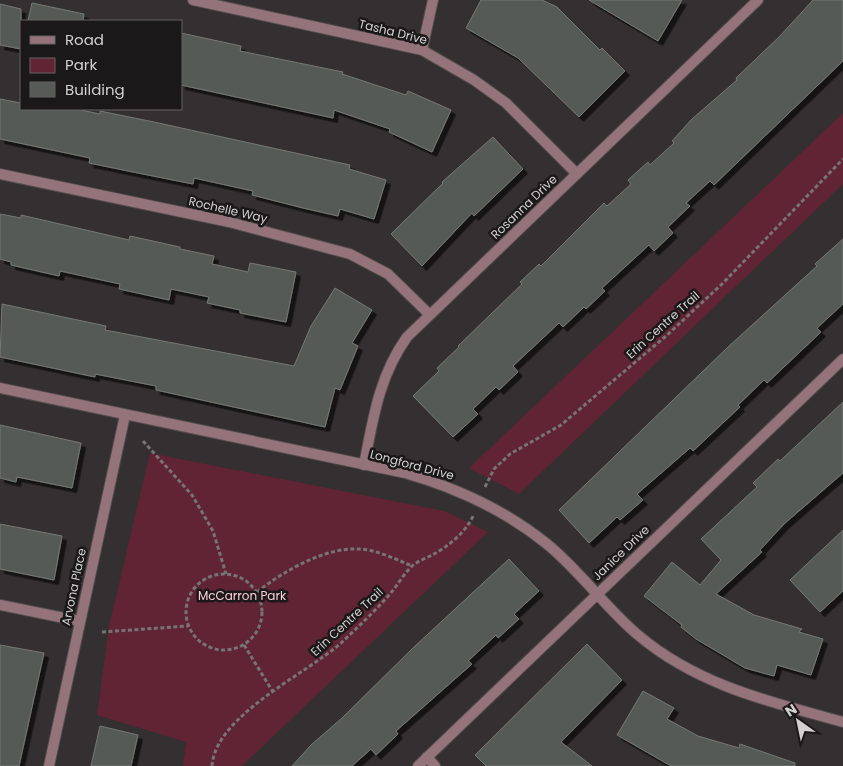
<svg xmlns="http://www.w3.org/2000/svg" width="843" height="766" font-family="Poppins,sans-serif">
	<style>
		.green { fill: #602435 }
		.building { fill: #575a57; stroke: #757975; filter: url(#shadow) }
		.lines { fill: none; stroke-linecap: round; stroke-linejoin: round }
		.minor-casing { stroke: #514c4d; stroke-width: 12 }
		.tertiary-casing { stroke: #514c4d; stroke-width: 12 }
		.path { stroke: #787475; stroke-width: 3; stroke-dasharray: 4 2.5; stroke-linecap: butt }
		.minor { stroke: #95737a; stroke-width: 10 }
		.tertiary { stroke: #95737a; stroke-width: 10 }
		.labels { text-anchor: middle; stroke-width: 5; stroke-linejoin: round; paint-order: stroke }
		.street-label { font-size: 12px; fill: #d3d0d1; stroke: #1a1818 }
		.park-label { font-size: 12px; fill: #fbcfd8; stroke: #1a1818 }
	</style>
	<defs>
		<filter id="shadow"><feDropShadow dx="4.5" dy="4.5" stdDeviation="0" flood-color="#0009"/></filter>
	</defs>
	<rect width="100%" height="100%" fill="#342f30"/>
	<!-- green -->
	<g class="green">
		<polygon points="843,113 843,184 519,494 469,468"/>
		<polygon points="150,453 444,511 488,532 242,766 183,766 186,742 97,715 109,626"/>
	</g>
	<!-- building -->
	<g class="building">
		<polygon points="481,0 542,0 557,7 600,50 602,48 625,71 579,117 518,58 466,28"/>
		<polygon points="589,0 682,0 658,41"/>
		<polygon points="813,0 843,0 843,61 714,185 710,181 686,203 690,206 668,227 673,233 654,251 649,245 602,288 605,291 586,309 584,307 563,327 559,323 513,366 518,372 499,390 496,387 473,409 478,414 453,437 413,396 439,371 437,368 459,347 458,346 522,284 520,282 539,264 541,266 604,203 607,206 631,184 628,180 648,162 650,165 674,143 672,141 692,119 737,80 736,78 780,36"/>
		<polygon points="32,3 84,14 83,21 28,21"/>
		<polygon points="0,4 21,9 21,49 0,45"/>
		<polygon points="181,33 241,46 240,51 343,72 342,74 406,95 408,91 451,110 432,152 389,132 390,129 334,110 333,118 181,85"/>
		<polygon points="0,99 21,103 21,109 76,109 100,114 100,111 154,122 350,165 349,169 386,180 374,219 340,209 338,216 303,208 252,195 253,191 194,178 193,184 138,173 89,163 90,158 0,139"/>
		<polygon points="493,137 523,169 474,216 472,213 422,266 391,234 443,183 442,182"/>
		<polygon points="0,214 21,218 21,215 129,240 130,236 180,247 180,249 214,256 212,264 248,272 250,263 296,272 286,322 240,313 240,310 207,303 209,297 171,289 169,300 119,289 120,284 60,271 59,276 11,265 11,262 0,259"/>
		<polygon points="843,239 843,304 817,328 821,332 767,383 764,380 738,405 740,407 693,451 690,448 637,494 643,500 620,520 617,517 589,543 559,510 728,347 817,266 815,264"/>
		<polygon points="335,288 372,310 352,343 358,346 340,390 335,388 325,427 156,390 156,386 95,374 95,377 0,357 2,304 106,326 105,330 294,366 311,326"/>
		<polygon points="843,402 843,473 784,524 760,550 762,552 716,594 754,615 802,629 799,632 823,639 811,675 777,665 774,676 745,668 696,639 681,627 682,625 644,596 672,562 700,585 721,560 701,539 757,487 753,483 778,459 780,461"/>
		<polygon points="0,425 81,443 72,488 17,477 16,482 0,478"/>
		<polygon points="0,524 62,536 54,580 0,569"/>
		<polygon points="843,530 843,591 820,612 790,580"/>
		<polygon points="509,559 539,591 514,614 519,619 498,638 496,635 468,661 472,664 396,731 398,734 376,755 371,749 352,766 292,766 311,745 342,718 414,647"/>
		<polygon points="587,644 622,680 561,742 592,766 486,766 475,755"/>
		<polygon points="0,645 44,653 19,766 0,766"/>
		<polygon points="643,691 674,708 667,719 698,736 739,748 740,744 795,763 795,766 671,766 617,735"/>
		<polygon points="100,726 138,735 131,766 91,766"/>
	</g>
	<g class="lines">
		<defs>
			<g id="minor">
				<polyline points="193,0 422,50 474,80 506,103 577,174"/>
				<polyline points="422,50 433,0"/>
				<polyline points="0,174 229,222 350,254 388,274 429,314"/>
				<path d="M364,465C373,419 379,376 407,337L758,0"/>
				<polyline points="0,605 79,621"/>
				<polyline points="427,757 435,766"/>
				<polyline points="49,766 125,415"/>
				<polyline points="418,766 843,359"/>
			</g>
			<path id="tertiary" d="M0,388L405,473C457,488 505,510 547,544C580,571 606,608 638,635C697,685 770,702 843,722"/>
		</defs>
		<!-- minor casing -->
		<use href="#minor" class="minor-casing"/>
		<!-- tertiary casing -->
		<use href="#tertiary" class="tertiary-casing"/>
		<!-- path -->
		<g class="path">
			<polyline points="143,441 192,495 213,531 226,574"/>
			<polyline points="485,487 494,469 510,454 561,425 666,336 722,284 843,159"/>
			<circle cx="224" cy="612" r="38"/>
			<path d="M257,592C285,570 331,543 368,550C383,553 398,560 412,566"/>
			<polyline points="102,632 188,626"/>
			<polyline points="244,645 273,692"/>
			<path d="M212,766C215,716 306,674 341,643C358,627 375,611 390,594C397,586 403,575 411,567C417,561 427,558 434,554C450,545 467,531 474,514"/>
		</g>
		<!-- minor -->
		<use href="#minor" class="minor"/>
		<!-- tertiary -->
		<use href="#tertiary" class="tertiary"/>
	</g>
	<g class="labels">
		<!-- street labels -->
		<g class="street-label">
			<text transform="translate(393 32) rotate(14)" y="4">Tasha Drive</text>
			<text transform="translate(524 207) rotate(-44)" y="4">Rosanna Drive</text>
			<text transform="translate(228 210) rotate(13)" y="4">Rochelle Way</text>
			<text transform="translate(663 325) rotate(-42)" y="4">Erin Centre Trail</text>
			<text transform="translate(412 465) rotate(15)" y="4">Longford Drive</text>
			<text transform="translate(621 553) rotate(-44)" y="4">Janice Drive</text>
			<text transform="translate(74 587) rotate(-78)" y="4">Arvona Place</text>
			<text transform="translate(347 622) rotate(-43)" y="4">Erin Centre Trail</text>
		</g>
		<!-- park labels -->
		<g class="park-label">
			<text x="242" y="600">McCarron Park</text>
		</g>
	</g>
	<!-- legend -->
	<rect x="20" y="20" width="162" height="90" fill="#1a1818" stroke="#646262"/>
	<rect x="30" y="36" width="25" height="8" fill="#95737a" stroke="#646262"/>
	<text x="65" y="45" font-size="15" fill="#d3d0d1">Road</text>
	<rect x="30" y="58" width="25" height="15" fill="#602435" stroke="#646262"/>
	<text x="65" y="70" font-size="15" fill="#d3d0d1">Park</text>
	<rect x="30" y="82" width="25" height="15" fill="#575a57" stroke="#646262"/>
	<text x="65" y="95" font-size="15" fill="#d3d0d1">Building</text>
	<!-- north arrow -->
	<g transform="translate(798 721) rotate(327)" stroke="#1a1818" stroke-width="4" paint-order="stroke">
	<path d="M0-4L9 19L0 12L-9 19Z" fill="#d3d0d1"/>
	<text y="-8" font-size="14" font-weight="bold" text-anchor="middle" fill="#d3d0d1">N</text>
	</g>
</svg>
